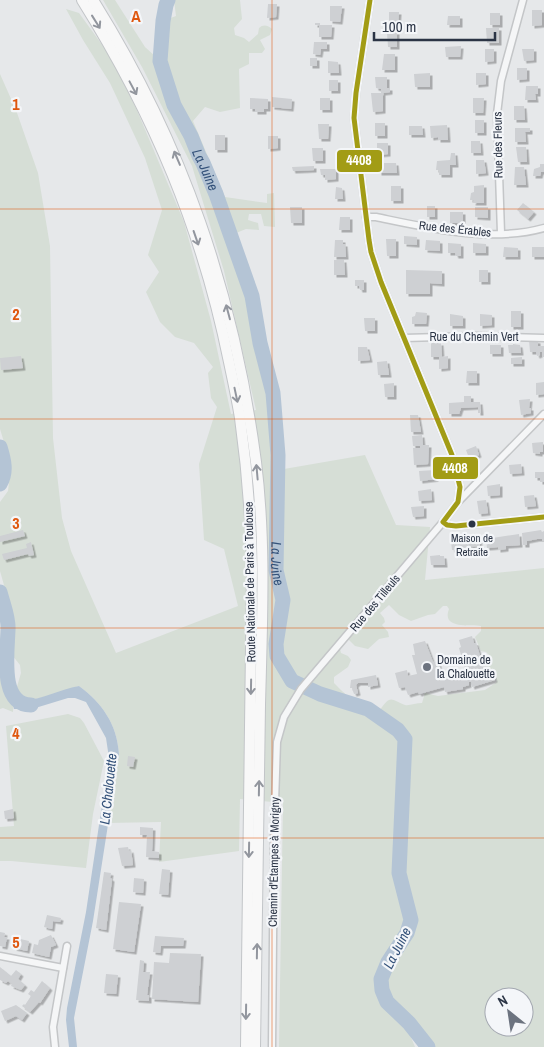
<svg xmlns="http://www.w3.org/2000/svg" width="544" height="1047" font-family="'Archivo Narrow',sans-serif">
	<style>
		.green { fill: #d6ded6; fill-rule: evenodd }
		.water { fill: #b4c4d5 }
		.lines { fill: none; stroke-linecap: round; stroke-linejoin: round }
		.river { stroke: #b4c4d5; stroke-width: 15 }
		.building { fill: #ced0d3; filter: url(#shadow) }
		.minor-casing { stroke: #c4c6c8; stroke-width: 9 }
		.primary-casing { stroke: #c2c5c8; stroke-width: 12 }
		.minor { stroke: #f5f6f7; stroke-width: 6 }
		.primary { stroke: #f8f8f8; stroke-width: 10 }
		.bus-1-casing { stroke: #f4f6f9; stroke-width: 9 }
		.bus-1 { stroke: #a29c15; stroke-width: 5 }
		.oneway { stroke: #92969e }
		.grid { fill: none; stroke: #df570f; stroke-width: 1; stroke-opacity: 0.55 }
		.bus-dot { fill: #2b3445; stroke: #f4f6f9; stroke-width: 2 }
		.poi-dot { fill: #6c737f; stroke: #f4f6f9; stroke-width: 2 }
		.labels { text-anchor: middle; stroke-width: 4.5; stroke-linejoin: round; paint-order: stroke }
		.bus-label { font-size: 11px; fill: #2b3445; stroke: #f4f6f9 }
		.street-label { font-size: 12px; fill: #2b3445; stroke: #f4f6f9 }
		.poi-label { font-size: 12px; fill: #2b3445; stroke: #f4f6f9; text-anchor: start }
		.water-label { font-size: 14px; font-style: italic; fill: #34527a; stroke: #f4f6f9 }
		.grid-label { font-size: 16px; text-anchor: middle; font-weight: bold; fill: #df570f; stroke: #f4f6f9; stroke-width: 4.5; stroke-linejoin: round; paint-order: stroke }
		.line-badge { stroke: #f4f6f9; stroke-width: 2 }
		.badge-label { font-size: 14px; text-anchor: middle; font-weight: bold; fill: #fff }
	</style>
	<defs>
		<filter id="shadow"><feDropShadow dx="2.5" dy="2.5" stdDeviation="0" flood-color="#0004"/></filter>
	</defs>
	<rect width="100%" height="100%" fill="#e6e8ea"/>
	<!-- green -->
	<g class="green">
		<path d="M103,0H115L145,47L156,57L164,43L168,19L176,16L174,0H240L242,19L234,28L235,35L244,38L249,42L258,34L259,28C263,24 268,25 272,29L270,35L260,40L265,49L262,53H249V64L239,69L240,108L220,112L205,107L193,121L225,197L267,203V194L274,193L275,227L264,226L261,214H249L248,220L258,223L259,230L246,229L236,233L257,300L278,406L284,469L365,455L396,525L430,527L425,580L544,568V1047H420L408,1030L415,1047H279L283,803L240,799L239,851L159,862L161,822L107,823L119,754C117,724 102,703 79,686L45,697L30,700H21L16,692L14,695L13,712L3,708L0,709V673L3,671L14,681L16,690L21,673L20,665L12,655L15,624L0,571V502L8,491L11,465L0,429V74L16,110L38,173L50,246L53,438L62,518L71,551L116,653L238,606L224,549L204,540L199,464L217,407L211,398L208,373L213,367L194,343L175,337L160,322L146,292L159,272L148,255L162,210L145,158L110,83L83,40L66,9L79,13L111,57L136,108L184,222L211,321L231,414L256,410L224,271L192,166L142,67ZM389,605L399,615L411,621L428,615L435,614L443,606H447L449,609C441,630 471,624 481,626V631L475,637L481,651L486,652L489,655V659L485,662L489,669H493L497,682L485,690L438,696L425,693L422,703C416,703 409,706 405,705C391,700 391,694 380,710C359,704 349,699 334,683V677L348,667L351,660L348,656L341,653L340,649L343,641L347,638L355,646L368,649L379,639L389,637L388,632L382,625L385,622L384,618L380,613ZM494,997H524V1027H494Z"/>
		<polygon points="68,714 80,718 84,723 104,761 93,814 86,868 11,861 0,861 0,827 14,826 6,726"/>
	</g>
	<!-- water -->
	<path class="water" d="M79,686C102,703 117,724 119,754L93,921L74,1018L77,1047H69L66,1020L67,1008L86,912L109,758L106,738L86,702L75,698H68L32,709H14C12,703 12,697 16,691L17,695L21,700C42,701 59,689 79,686Z"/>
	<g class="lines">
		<!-- river -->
		<g class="river">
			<path id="s1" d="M168,0L166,5L163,21L160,61L174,105L191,136L199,156L203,163L216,194L252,296L260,343L273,393L278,455L276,570L283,600L276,644L277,656L292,681L320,694L368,709L398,730L405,739L399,873L411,920L407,933L388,962L381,979L382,990L387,1002L409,1023L428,1047"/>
			<path d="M0,447C4,460 7,472 0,484"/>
			<path d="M0,592C3,604 9,618 8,630C7,656 0,705 31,705"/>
		</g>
	</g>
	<!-- building -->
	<g class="building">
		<polygon points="268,4 277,4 276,17 267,18"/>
		<polygon points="330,6 342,6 340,22 330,21"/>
		<polygon points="532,10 542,10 542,25 532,26"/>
		<polygon points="389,12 399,12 398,25 389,25"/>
		<rect x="490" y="13" width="10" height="12"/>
		<polygon points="448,16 460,16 460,25 447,25"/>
		<polygon points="315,23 320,23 320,25 332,25 331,37 319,37 319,25 315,25"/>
		<polygon points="486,28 499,28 499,43 487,43"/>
		<polygon points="387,32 397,32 397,47 388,47"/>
		<polygon points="314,42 327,42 327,49 321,49 320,55 313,54"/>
		<polygon points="461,46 460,57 446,57 445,47"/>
		<polygon points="485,49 494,49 494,61 485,62"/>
		<polygon points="522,49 534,49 534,60 524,61"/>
		<polygon points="384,54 395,54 395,70 382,70"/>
		<rect x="310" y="58" width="7" height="8"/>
		<polygon points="328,61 338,62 339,73 328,73"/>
		<polygon points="517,68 527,68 527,79 517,80"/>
		<polygon points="430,73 430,87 415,87 414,74"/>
		<polygon points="476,73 486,73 486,84 476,85"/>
		<polygon points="375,77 387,77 387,88 390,88 390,92 383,93 383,111 373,112 371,93 381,93 381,89 376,88"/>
		<rect x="329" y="80" width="9" height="11"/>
		<polygon points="526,86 538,86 538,94 535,94 536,100 525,100"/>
		<polygon points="272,97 292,99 291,109 272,107"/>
		<polygon points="250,98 268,99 268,109 264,109 264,112 255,112 255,109 250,109"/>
		<rect x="320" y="98" width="10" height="12"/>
		<polygon points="473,98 484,98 483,113 473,113"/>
		<polygon points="514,106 524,106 525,120 514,120"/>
		<rect x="475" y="120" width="9" height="13"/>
		<rect x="375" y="123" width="10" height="13"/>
		<polygon points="318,124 329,124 328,139 319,139"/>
		<polygon points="447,125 448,140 438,140 438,137 431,138 430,126"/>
		<polygon points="409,126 422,126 423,135 409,135"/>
		<polygon points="515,128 530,128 530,132 525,132 526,142 515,142"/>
		<rect x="215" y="135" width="10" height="15"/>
		<polygon points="268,136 278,136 278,148 268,149"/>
		<polygon points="471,141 480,141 481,153 471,153"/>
		<polygon points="377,143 388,143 388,154 377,155"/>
		<polygon points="516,147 526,147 527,162 518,162"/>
		<polygon points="312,148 323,148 323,161 313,161"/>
		<polygon points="451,153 455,153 456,165 450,165 450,175 439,175 439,170 436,170 437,161 450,160"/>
		<polygon points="476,160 484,160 486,173 476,174"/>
		<polygon points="379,163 396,163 397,173 379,173"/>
		<polygon points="540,164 544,164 544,172 541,172 540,176 533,176 534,169 540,167"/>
		<polygon points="314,166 314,170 293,171 292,167"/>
		<polygon points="515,167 524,167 526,185 514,185"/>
		<polygon points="320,169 336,169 336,179 325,180 325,175 321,175"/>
		<polygon points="484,185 484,203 473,203 474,200 470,200 471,193 474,192 474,186"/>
		<rect x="391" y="186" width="10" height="15"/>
		<polygon points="336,187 342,188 343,199 335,199"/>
		<polygon points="523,203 534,212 528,219 517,210"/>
		<rect x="427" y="206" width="8" height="11"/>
		<polygon points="290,207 302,207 302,223 291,223"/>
		<polygon points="475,207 488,207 488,218 475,217"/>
		<rect x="450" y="212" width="13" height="11"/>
		<polygon points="340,217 350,217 350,230 339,230"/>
		<polygon points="404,236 417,237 417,245 404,244"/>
		<polygon points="386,239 396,239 396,256 387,256"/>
		<polygon points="335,240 343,240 343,244 345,244 346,257 334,257"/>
		<polygon points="426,240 440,241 440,251 425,250"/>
		<polygon points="448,243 461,244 461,256 456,256 455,253 448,253"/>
		<polygon points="473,243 486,244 486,253 473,253"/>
		<polygon points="504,247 518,248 518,257 503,257"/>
		<rect x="532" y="247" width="12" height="10"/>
		<polygon points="334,260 344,260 345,275 334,275"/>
		<polygon points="406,270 442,271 442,284 430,283 430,294 406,294"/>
		<rect x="479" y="270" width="9" height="12"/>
		<polygon points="355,280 364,280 364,290 360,290 359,286 355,286"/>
		<rect x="511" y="311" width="10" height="16"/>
		<polygon points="416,312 427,313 426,324 412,324 412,317 415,316"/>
		<polygon points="450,314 463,316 463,326 450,326"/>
		<polygon points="480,314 492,315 492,325 480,326"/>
		<polygon points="364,318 375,318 375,331 365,331"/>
		<polygon points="529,340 538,341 538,346 544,346 544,357 542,357 542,352 540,352 540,355 537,356 536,352 530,352"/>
		<polygon points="431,343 441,343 442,357 448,356 448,368 439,369 439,357 431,357"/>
		<polygon points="513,344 520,345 521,353 509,353 508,345 513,345"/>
		<rect x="490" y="345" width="11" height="9"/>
		<polygon points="358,347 367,347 370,360 358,361"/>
		<polygon points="21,356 23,368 1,370 0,358"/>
		<polygon points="522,357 522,364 511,364 511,358"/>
		<polygon points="387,361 389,375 378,375 377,362"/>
		<polygon points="467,371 477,371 477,383 466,383"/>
		<polygon points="544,382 544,394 536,395 536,383"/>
		<polygon points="394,383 394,397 385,397 384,384"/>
		<polygon points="464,396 471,396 471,402 480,402 481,413 478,413 478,407 461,408 459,414 449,414 449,403 464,402"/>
		<polygon points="530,399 529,408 531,408 531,413 521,415 519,400"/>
		<polygon points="410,415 418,415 421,432 411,432"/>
		<polygon points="422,435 423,445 429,445 428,464 414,465 413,448 420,448 420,446 413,446 412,436"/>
		<polygon points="543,442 543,452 540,452 540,454 533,453 532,443"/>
		<polygon points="476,446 479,455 469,458 466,450"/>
		<polygon points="521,464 522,473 510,474 509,465"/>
		<polygon points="435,470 436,479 420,481 419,471"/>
		<polygon points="535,472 544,472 544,482 540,482 540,478 535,478"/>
		<polygon points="500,484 500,495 488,496 487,486"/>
		<polygon points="431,489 432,500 419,501 418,491"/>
		<polygon points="534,495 536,506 525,507 524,496"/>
		<polygon points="486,500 488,513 479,514 477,501"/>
		<polygon points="424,506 424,516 413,517 411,507"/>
		<polygon points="23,530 25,536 0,542 0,536"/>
		<polygon points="541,530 542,532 544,531 544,541 542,541 542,539 537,539 527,541 527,545 523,545 522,533"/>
		<polygon points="479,534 480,546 470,547 470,549 452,550 451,541 461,540 461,538"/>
		<polygon points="519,534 520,545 506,546 506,549 498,550 498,547 487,548 486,539"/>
		<polygon points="31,542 34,555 29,556 28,554 4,560 2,554 27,548 26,544"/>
		<polygon points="440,555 440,556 444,556 445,565 431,565 430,556"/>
		<polygon points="472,636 474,643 476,643 483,665 485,664 488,671 492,670 495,680 472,687 471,682 469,682 469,685 463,687 463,689 445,692 444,687 419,694 418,692 408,695 405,687 399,688 395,673 407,670 408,676 417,674 412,655 415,655 413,644 425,641 433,662 438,661 441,673 447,671 447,674 455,670 465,669 459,648 461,647 459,640"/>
		<polygon points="376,675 378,685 368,687 368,683 358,683 356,685 358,693 354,694 352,688 350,688 351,680"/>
		<polygon points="128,756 135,757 133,767 127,766"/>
		<polygon points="13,809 14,818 5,819 4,811"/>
		<polygon points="140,827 153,828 152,851 159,852 159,858 146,857 147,835 140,835"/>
		<polygon points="128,847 129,851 131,850 133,865 122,866 118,848"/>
		<polygon points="162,869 170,870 168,895 159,894"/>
		<polygon points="104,872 111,873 110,878 112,879 106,930 96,928"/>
		<polygon points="134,878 144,879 143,893 133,892"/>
		<polygon points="119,902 141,904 134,952 113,949"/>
		<polygon points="47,915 61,918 60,922 53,921 52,929 44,927"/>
		<polygon points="0,932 5,933 4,937 7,937 5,947 0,946"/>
		<polygon points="51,935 56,945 51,947 49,957 32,953 34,944 38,945 39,940"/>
		<polygon points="155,936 184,938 183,946 161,946 160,953 153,952"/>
		<polygon points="16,938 29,941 27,951 14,948"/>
		<polygon points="170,953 201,954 198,1002 152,999 154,962 169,963"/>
		<polygon points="140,960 144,961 143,972 150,972 147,995 149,995 149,1001 136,1000"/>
		<polygon points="0,967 11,976 16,970 21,974 18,979 25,985 21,990 11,986 12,984 8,981 6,983 0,980"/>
		<polygon points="106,974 118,975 116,994 104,993"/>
		<polygon points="42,981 50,988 40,1003 39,1002 30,1012 22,1006 24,1004 25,1005 31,996 28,994 31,990 34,992"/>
		<polygon points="16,1005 27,1013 22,1020 16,1016 5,1021 1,1011"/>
	</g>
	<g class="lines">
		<defs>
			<g id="minor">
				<path d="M366,217H376C429,228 490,243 544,228"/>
				<polyline points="501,233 497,114 501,81 523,0"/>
				<polyline points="404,338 476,336 544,338"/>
				<polyline points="458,502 544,414"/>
				<polyline points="443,522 447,525 456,526 544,517"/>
				<polyline points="0,956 63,968"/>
				<polyline points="55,1047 53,1027 67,946"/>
				<polyline points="272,1047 274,833 277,742 284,717 301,689 443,522 458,502 460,487 452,455 381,282 371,252 369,240 354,118 356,93 370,0"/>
			</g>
			<g id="primary">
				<path d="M82,0C154,115 202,229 229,362C233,381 237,399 240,418C247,468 251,518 252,568L246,1047"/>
				<path d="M93,0C183,144 234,293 256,462C266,542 262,624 260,705C259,819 257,933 255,1047"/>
			</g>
		</defs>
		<!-- minor casing -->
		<use href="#minor" class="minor-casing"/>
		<!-- primary casing -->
		<use href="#primary" class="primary-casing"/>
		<!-- minor -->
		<use href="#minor" class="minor"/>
		<!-- primary -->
		<use href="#primary" class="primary"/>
		<defs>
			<polyline id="bus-1" points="370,0 356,93 354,118 369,240 371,252 381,282 452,455 460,487 458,502 443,522 447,525 456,526 544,517"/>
		</defs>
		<!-- bus-1 casing -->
		<use href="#bus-1" class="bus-1-casing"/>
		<!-- bus-1 -->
		<use href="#bus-1" class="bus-1"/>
	</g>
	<!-- one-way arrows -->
	<defs><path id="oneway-shaft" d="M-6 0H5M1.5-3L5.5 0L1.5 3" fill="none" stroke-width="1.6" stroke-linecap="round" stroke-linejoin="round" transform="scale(1.25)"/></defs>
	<g class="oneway">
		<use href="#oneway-shaft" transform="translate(96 22) rotate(58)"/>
		<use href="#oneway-shaft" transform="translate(133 88) rotate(62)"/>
		<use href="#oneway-shaft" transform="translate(177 158) rotate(-113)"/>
		<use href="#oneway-shaft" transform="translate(196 238) rotate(71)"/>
		<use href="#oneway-shaft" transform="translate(228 312) rotate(-105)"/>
		<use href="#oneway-shaft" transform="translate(236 395) rotate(78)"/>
		<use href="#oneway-shaft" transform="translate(257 472) rotate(-95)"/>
		<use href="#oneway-shaft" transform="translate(251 687) rotate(91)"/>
		<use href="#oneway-shaft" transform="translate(259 788) rotate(-89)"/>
		<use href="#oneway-shaft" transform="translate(249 850) rotate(91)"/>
		<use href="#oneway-shaft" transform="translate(257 951) rotate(-89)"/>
		<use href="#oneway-shaft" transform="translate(246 1012) rotate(91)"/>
	</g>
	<!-- grid -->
	<path class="grid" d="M272,0V1047M0,209H544M0,419H544M0,628H544M0,838H544"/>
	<!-- markers -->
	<circle class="bus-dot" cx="472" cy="524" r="4.5"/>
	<circle class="poi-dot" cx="427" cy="667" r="5"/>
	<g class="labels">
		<!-- bus labels -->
		<g class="bus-label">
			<text x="472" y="542">Maison de<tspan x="472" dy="14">Retraite</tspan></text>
		</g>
		<!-- street labels -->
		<g class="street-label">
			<text transform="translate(498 145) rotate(-91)" y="4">Rue des Fleurs</text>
			<text transform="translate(455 229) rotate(6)" y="4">Rue des Érables</text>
			<text x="474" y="341">Rue du Chemin Vert</text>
			<text transform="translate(250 582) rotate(-91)" y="4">Route Nationale de Paris à Toulouse</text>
			<text transform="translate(375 603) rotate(-50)" y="4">Rue des Tilleuls</text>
			<text transform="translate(274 862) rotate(-89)" y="4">Chemin d'Étampes à Morigny</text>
		</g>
		<!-- poi labels -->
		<g class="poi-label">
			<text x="437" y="664">Domaine de<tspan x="437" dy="14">la Chalouette</tspan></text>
		</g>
		<!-- water labels -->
		<g class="water-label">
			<text dy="5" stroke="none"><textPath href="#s1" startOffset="180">La Juine</textPath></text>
			<text dy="5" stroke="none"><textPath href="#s1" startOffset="585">La Juine</textPath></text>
			<text transform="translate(108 789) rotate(-84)" y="5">La Chalouette</text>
			<text transform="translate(397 948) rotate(-63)" y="5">La Juine</text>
		</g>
	</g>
	<g class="grid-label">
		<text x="136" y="22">A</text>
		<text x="16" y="110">1</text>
		<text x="16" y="320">2</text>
		<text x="16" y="529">3</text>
		<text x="16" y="739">4</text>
		<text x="16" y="948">5</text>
	</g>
	<g class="line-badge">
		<rect x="336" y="149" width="47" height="24" rx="5" fill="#a29c15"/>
		<rect x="432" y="456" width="47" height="24" rx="5" fill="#a29c15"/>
	</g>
	<g class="badge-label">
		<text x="359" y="165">4408</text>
		<text x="455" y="473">4408</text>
	</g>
	<!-- north arrow -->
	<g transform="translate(509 1012) rotate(330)"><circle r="24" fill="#f4f6f9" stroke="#a4a8b1"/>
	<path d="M0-4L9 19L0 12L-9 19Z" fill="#6c737f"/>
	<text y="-8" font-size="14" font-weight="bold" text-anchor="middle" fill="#2b3445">N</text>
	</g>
	<!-- scale -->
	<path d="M374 32v8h121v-8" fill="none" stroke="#2b3445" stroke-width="2.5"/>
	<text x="382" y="32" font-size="15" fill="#2b3445" stroke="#f4f6f9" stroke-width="4" paint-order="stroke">100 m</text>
</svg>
